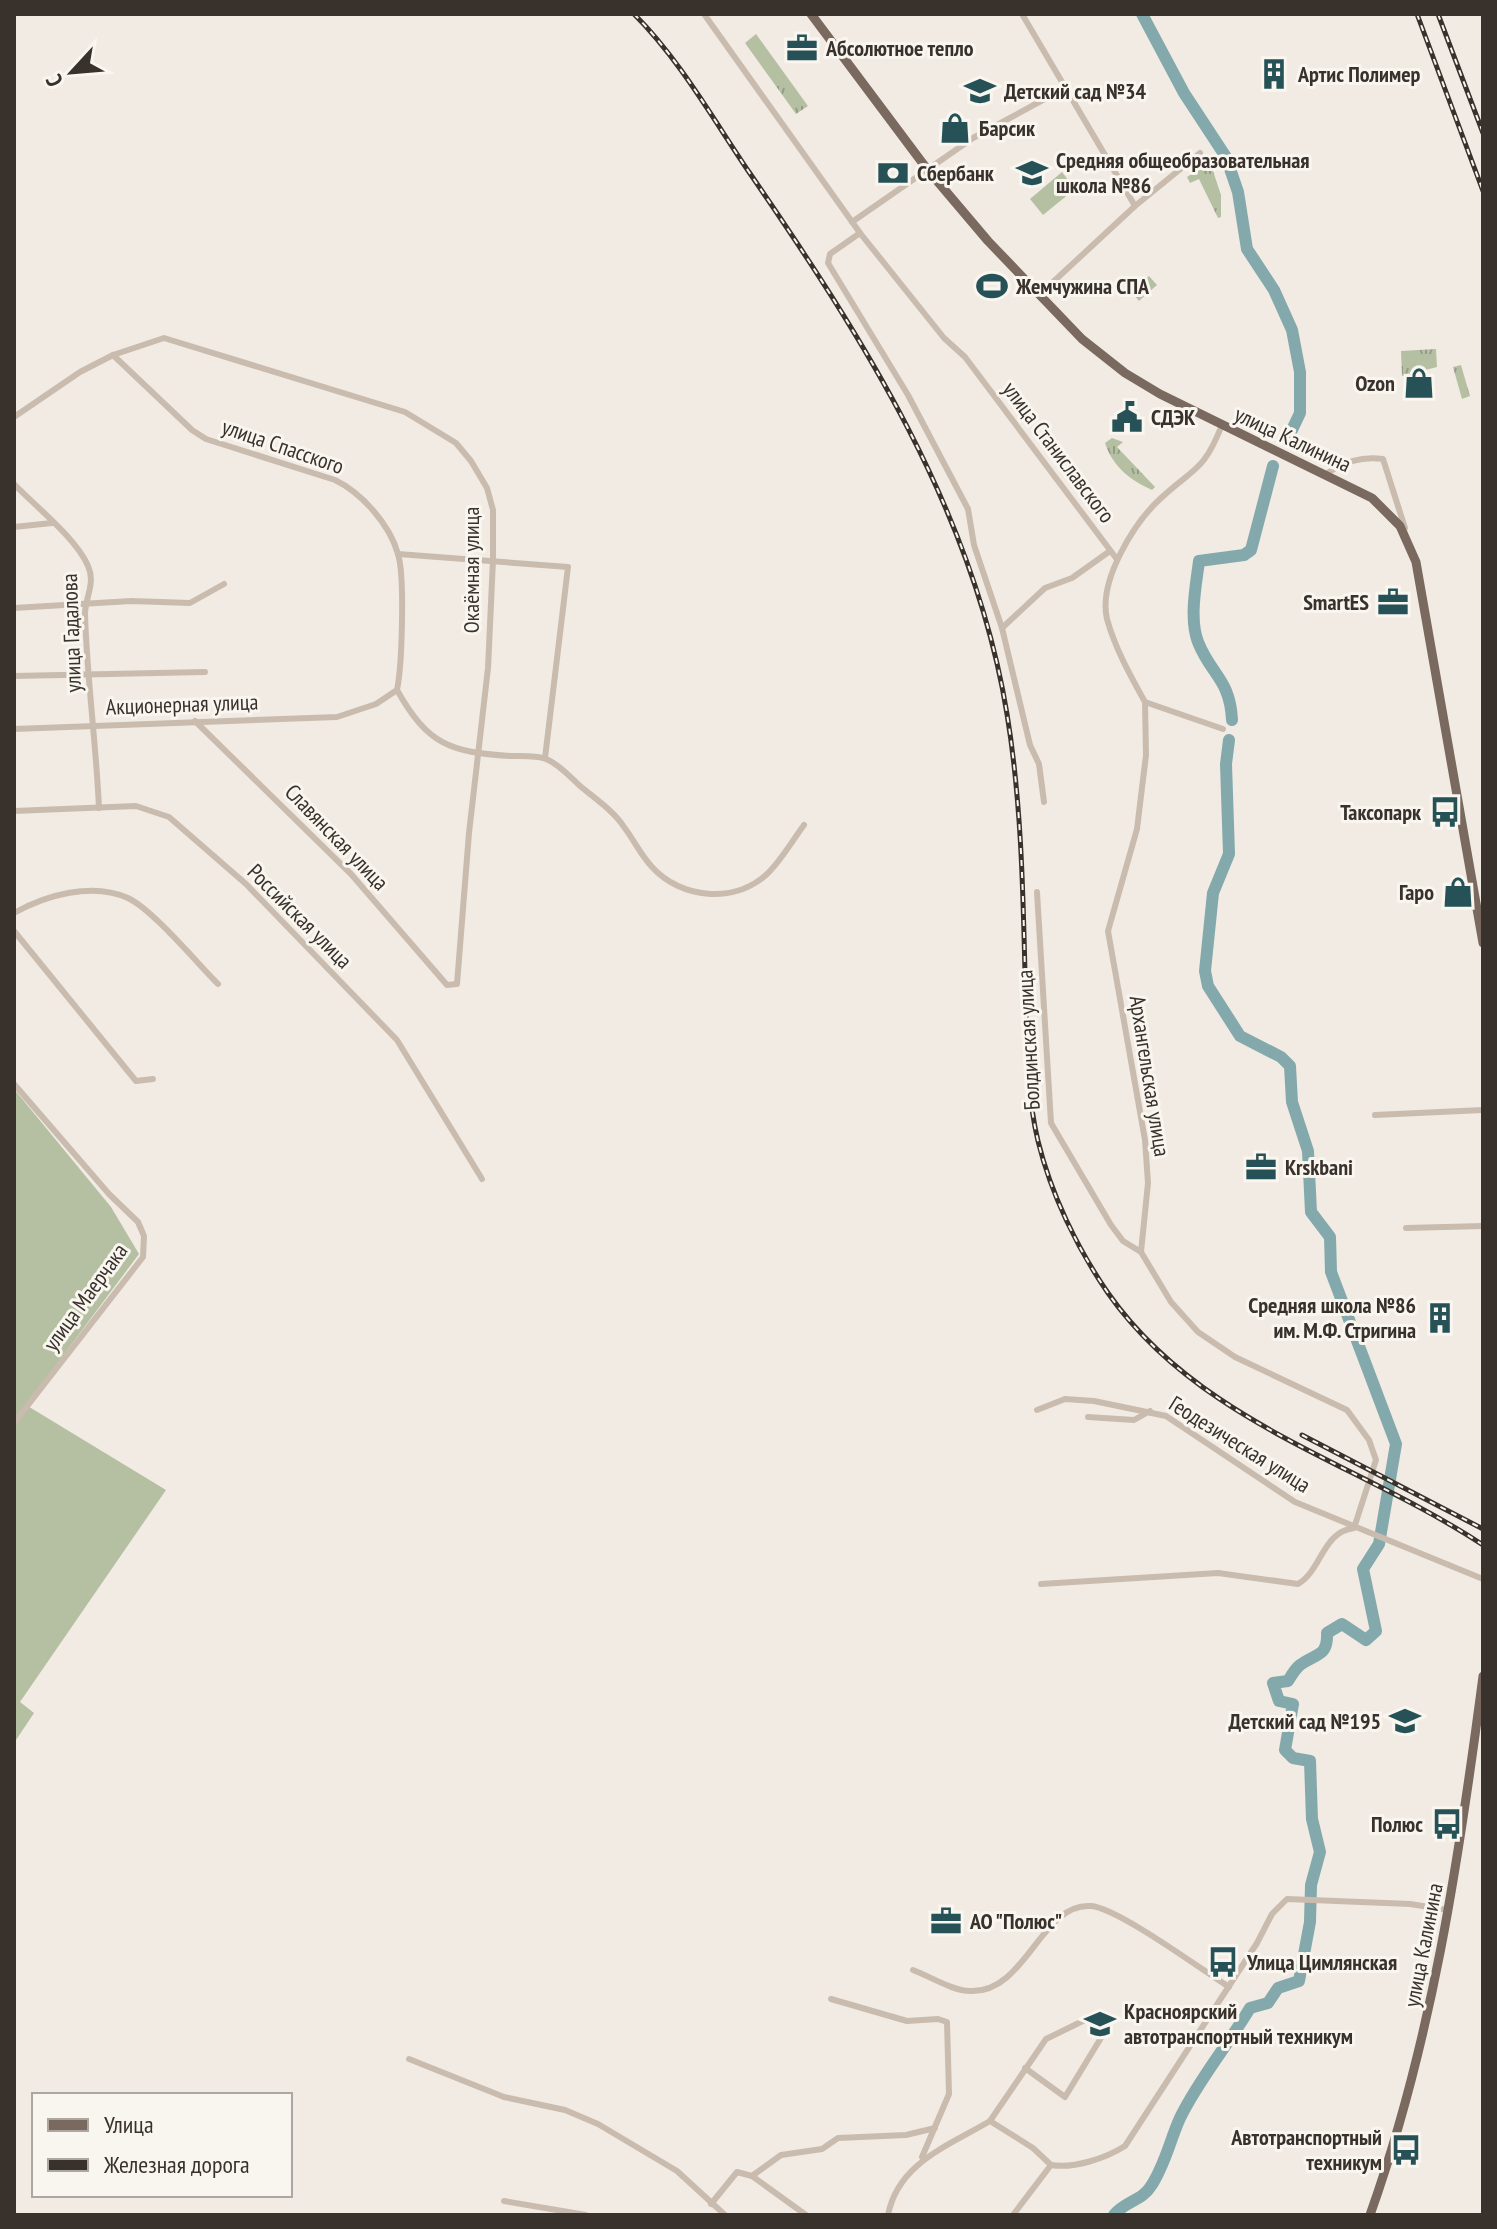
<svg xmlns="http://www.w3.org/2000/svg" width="1497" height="2229" font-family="'PT Sans Narrow',sans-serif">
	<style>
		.grass { fill: url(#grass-tufts) }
		.garden { fill: #b5c0a3 }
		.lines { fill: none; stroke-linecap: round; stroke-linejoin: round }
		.river { stroke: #84a9ac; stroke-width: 12 }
		.minor { stroke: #c9bcaf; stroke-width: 6 }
		.primary { stroke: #79695f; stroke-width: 9 }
		.rail-casing { stroke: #39312c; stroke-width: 5 }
		.rail { stroke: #f9f5ef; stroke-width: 2; stroke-dasharray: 6; stroke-linecap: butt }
		.labels { text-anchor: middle; stroke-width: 6; stroke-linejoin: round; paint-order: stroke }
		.poi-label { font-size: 22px; font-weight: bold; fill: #39312c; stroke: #f9f5ef; text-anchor: start }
		.street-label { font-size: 22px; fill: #39312c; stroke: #f9f5ef }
	</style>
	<defs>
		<pattern id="grass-tufts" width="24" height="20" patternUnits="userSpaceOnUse" patternTransform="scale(2)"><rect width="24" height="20" fill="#b5c0a3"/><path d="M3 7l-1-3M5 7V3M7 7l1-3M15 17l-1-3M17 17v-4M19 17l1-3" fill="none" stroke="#949d85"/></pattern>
	</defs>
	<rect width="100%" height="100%" fill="#f2ebe3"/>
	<!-- grass -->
	<g class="grass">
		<polygon points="756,34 808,106 796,114 745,43"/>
		<polygon points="1210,162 1221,195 1221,217 1218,218 1199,179 1190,183 1187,177"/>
		<polygon points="1436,349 1437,367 1402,376 1401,351"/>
		<polygon points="1461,365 1470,396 1462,399 1453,367"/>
		<path d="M1112,438L1123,442L1117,447L1155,487L1152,490C1130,480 1113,467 1105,443Z"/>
	</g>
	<!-- garden -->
	<g class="garden">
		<polygon points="1062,172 1075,189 1043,215 1030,199"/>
		<polygon points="1149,276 1157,285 1139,301 1131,291"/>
		<polygon points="14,1089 111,1207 139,1254 26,1405 166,1490 20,1702 34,1713 14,1743"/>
	</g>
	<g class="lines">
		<!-- river -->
		<g class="river">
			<polyline points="1142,14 1184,93 1226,157 1238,192 1247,249 1274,290 1292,330 1300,372 1300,413 1291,432"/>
			<path d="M1232,720C1230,679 1211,675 1198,642C1189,618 1196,586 1199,561L1244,555L1251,550L1273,466"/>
			<path d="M1114,2215C1125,2201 1142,2201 1151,2186C1165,2165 1170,2140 1180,2118C1199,2079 1228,2045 1250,2008L1268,2003L1278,1988L1299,1981L1310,1922L1311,1885L1320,1852L1312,1819L1310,1761L1293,1758L1285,1750L1293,1704L1279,1701L1273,1683L1288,1681C1291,1676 1295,1669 1300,1665C1316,1653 1328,1657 1327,1633L1342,1624L1366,1640L1376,1631L1363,1569L1379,1544L1396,1444L1331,1272L1330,1237L1311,1212L1308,1151L1292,1102L1290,1066L1281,1057L1240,1036L1208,986L1205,971L1213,893L1229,854L1226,764L1229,740"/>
		</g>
		<!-- minor -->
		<g class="minor">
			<polyline points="704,14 860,233 944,338 965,357 1116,558"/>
			<polyline points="1022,14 1135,206"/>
			<polyline points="852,222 973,138 1065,88"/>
			<polyline points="860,233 830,254 828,263 908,395 968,509 974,545 1002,628 1030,745 1039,764 1044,802"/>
			<polyline points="1039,295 1135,206 1200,153"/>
			<path d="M113,355L192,430L206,439L335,480C362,493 390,525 398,554C405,577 402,666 397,690"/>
			<polyline points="14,417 80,372 113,355 164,338 405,412 456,443 471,461 487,488 493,510 493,560 488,668 469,833 457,984 447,985 351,874 195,721"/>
			<path d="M1222,425C1203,473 1194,467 1160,499C1134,523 1098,581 1107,619C1115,648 1130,675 1145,702L1223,729"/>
			<path d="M1326,474C1344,462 1361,456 1383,459L1405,528"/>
			<path d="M14,484C35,506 77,539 88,566C96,583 85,598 85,614C87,679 96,742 99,808"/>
			<polyline points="14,527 52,523"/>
			<polyline points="398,554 568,567 545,758"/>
			<polyline points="14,608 131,601 190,603 224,584"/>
			<polyline points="1002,628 1045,588 1072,578 1110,551"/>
			<polyline points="14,676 205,672"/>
			<path d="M397,690C428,745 450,752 510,756C521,756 536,755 546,759C559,764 570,777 579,785C594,798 614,811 624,827C634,840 640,854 652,867C681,899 734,904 767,874C781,861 792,841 804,825"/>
			<polyline points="14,729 337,717 376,704 397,690"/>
			<polyline points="14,811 136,806 169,817 246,884 397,1040 482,1179"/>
			<polyline points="1037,892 1051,1123 1111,1225 1123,1241 1141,1252"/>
			<path d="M14,913C46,895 92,882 128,898C153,910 196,962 218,984"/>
			<polyline points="14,931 136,1081 153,1079"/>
			<polyline points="14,1084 109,1194 138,1222 144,1236 143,1257 14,1423"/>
			<polyline points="1375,1115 1483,1110"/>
			<polyline points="1406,1228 1483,1226"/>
			<polyline points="1037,1410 1065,1399 1094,1401 1166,1416 1295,1502 1483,1579"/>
			<polyline points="1088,1417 1134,1420 1150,1411"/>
			<path d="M1041,1584L1218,1573L1298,1584C1322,1570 1322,1532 1354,1528L1376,1460L1369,1440L1347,1410L1235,1357L1198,1332L1171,1302L1141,1252L1148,1183L1145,1140L1108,931L1137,829L1146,755L1145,702"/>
			<path d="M913,1970C929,1976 953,1991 970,1991C1026,1994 1041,1902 1091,1906C1118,1908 1202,1970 1229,1987"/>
			<polyline points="831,1999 907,2021 938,2019 947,2022 949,2094 922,2157"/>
			<polyline points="409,2059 504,2097 565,2110 598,2124 677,2171 725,2215"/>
			<polyline points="990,2121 1046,2039 1087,2019 1107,2028 1065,2097 1025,2068"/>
			<polyline points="752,2176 806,2215"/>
			<polyline points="504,2201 586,2215"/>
			<polyline points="711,2204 737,2172 752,2176 781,2155 822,2149 838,2138 906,2135 935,2128"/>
			<path d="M888,2215C898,2163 948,2146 990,2121L1033,2148L1051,2165"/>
			<path d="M1013,2215L1051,2165C1074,2169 1106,2158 1125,2146L1257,1943L1272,1914L1287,1899L1410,1904L1448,1910"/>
		</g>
		<!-- primary -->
		<g class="primary">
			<polyline points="811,14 927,169 988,241 1082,339 1125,373 1160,394 1372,498 1400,526 1416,562 1483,943"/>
			<path d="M1370,2215C1432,2041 1459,1859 1483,1676"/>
		</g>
		<defs>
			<g id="rail">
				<path d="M634,14C680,60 713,119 749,172C863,338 974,511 1007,714C1021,799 1023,888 1025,974C1027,1029 1025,1087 1038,1141C1051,1194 1077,1248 1108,1293C1199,1423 1357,1462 1483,1545"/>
				<polyline points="1417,14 1483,191"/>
				<polyline points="1438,14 1483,133"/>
				<polyline points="1302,1435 1483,1529"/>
			</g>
		</defs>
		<!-- rail casing -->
		<use href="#rail" class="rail-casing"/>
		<!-- rail -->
		<use href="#rail" class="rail"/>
	</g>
	<!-- icons -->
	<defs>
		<symbol id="office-bare" viewBox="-9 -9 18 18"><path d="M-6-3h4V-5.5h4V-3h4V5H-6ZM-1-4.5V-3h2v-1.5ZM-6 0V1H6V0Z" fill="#265257" stroke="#f9f5ef" stroke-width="2.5" paint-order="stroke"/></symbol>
		<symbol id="building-bare" viewBox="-9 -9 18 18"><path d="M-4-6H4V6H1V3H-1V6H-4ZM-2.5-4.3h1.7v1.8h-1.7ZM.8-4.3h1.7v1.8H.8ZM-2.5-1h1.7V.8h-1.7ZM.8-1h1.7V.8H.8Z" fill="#265257" stroke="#f9f5ef" stroke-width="2.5" paint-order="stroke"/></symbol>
		<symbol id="school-bare" viewBox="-9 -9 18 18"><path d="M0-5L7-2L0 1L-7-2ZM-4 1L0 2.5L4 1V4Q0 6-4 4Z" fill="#265257" stroke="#f9f5ef" stroke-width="2.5" paint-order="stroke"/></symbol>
		<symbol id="shop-bare" viewBox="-9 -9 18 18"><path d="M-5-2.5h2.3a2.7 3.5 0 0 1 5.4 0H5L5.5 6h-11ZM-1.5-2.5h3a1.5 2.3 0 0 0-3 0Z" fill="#265257" stroke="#f9f5ef" stroke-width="2.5" paint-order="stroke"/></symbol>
		<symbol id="bank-bare" viewBox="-9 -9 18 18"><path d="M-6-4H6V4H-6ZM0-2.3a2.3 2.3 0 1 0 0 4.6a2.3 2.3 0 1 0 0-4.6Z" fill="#265257" stroke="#f9f5ef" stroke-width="2.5" paint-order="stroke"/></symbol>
		<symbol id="stadium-bare" viewBox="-9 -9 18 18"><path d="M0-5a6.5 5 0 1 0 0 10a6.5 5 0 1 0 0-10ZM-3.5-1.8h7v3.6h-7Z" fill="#265257" stroke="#f9f5ef" stroke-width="2.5" paint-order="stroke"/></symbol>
		<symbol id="civic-bare" viewBox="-9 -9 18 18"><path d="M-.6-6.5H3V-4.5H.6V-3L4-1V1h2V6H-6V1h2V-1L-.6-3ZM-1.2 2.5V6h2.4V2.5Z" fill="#265257" stroke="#f9f5ef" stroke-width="2.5" paint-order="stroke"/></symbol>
		<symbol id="bus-bare" viewBox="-9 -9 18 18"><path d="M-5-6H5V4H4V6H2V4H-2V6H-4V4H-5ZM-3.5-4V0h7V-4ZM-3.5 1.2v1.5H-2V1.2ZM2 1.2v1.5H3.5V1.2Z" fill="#265257" stroke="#f9f5ef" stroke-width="2.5" paint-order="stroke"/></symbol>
		<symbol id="university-bare" viewBox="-9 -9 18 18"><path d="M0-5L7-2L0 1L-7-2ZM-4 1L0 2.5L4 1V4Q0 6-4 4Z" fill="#265257" stroke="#f9f5ef" stroke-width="2.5" paint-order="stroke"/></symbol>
	</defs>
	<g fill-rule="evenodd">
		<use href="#office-bare" x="780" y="26" width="44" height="44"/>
		<use href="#building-bare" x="1252" y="52" width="44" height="44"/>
		<use href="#school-bare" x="958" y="69" width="44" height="44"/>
		<use href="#shop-bare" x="933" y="106" width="44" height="44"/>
		<use href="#bank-bare" x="871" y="151" width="44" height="44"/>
		<use href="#school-bare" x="1010" y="151" width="44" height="44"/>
		<use href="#stadium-bare" x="970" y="264" width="44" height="44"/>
		<use href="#shop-bare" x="1397" y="361" width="44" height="44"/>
		<use href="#civic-bare" x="1105" y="395" width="44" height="44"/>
		<use href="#office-bare" x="1371" y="580" width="44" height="44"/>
		<use href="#bus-bare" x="1423" y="790" width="44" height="44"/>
		<use href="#shop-bare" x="1436" y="870" width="44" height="44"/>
		<use href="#office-bare" x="1239" y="1145" width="44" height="44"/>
		<use href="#building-bare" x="1418" y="1296" width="44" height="44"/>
		<use href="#school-bare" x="1383" y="1699" width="44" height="44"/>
		<use href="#bus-bare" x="1425" y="1802" width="44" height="44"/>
		<use href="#office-bare" x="924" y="1899" width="44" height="44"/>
		<use href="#bus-bare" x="1201" y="1940" width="44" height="44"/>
		<use href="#university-bare" x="1078" y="2002" width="44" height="44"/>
		<use href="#bus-bare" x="1384" y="2128" width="44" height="44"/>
	</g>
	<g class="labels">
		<!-- poi labels -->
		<g class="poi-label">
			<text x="826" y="56">Абсолютное тепло</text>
			<text x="1298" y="82">Артис Полимер</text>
			<text x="1004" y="99">Детский сад №34</text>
			<text x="979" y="136">Барсик</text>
			<text x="1056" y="168">Средняя общеобразовательная<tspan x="1056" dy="25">школа №86</tspan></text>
			<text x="917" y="181">Сбербанк</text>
			<text x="1016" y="294">Жемчужина СПА</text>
			<text x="1395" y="391" text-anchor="end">Ozon</text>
			<text x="1151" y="425">СДЭК</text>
			<text x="1369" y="610" text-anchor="end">SmartES</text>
			<text x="1421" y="820" text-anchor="end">Таксопарк</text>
			<text x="1434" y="900" text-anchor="end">Гаро</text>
			<text x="1285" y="1175">Krskbani</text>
			<text x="1416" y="1313" text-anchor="end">Средняя школа №86<tspan x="1416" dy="25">им. М.Ф. Стригина</tspan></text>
			<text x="1381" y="1729" text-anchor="end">Детский сад №195</text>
			<text x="1423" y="1832" text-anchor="end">Полюс</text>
			<text x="970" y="1929">АО "Полюс"</text>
			<text x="1247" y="1970">Улица Цимлянская</text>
			<text x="1124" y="2019">Красноярский<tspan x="1124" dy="25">автотранспортный техникум</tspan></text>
			<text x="1382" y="2145" text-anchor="end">Автотранспортный<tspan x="1382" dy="25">техникум</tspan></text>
		</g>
		<!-- street labels -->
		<g class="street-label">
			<text transform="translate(1293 439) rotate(25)" y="8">улица Калинина</text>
			<text transform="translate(283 446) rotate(19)" y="8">улица Спасского</text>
			<text transform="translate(1059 452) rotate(53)" y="8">улица Станиславского</text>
			<text transform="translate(471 570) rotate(-90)" y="8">Окаёмная улица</text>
			<text transform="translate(71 633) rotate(-92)" y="8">улица Гадалова</text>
			<text transform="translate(182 704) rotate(-2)" y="8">Акционерная улица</text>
			<text transform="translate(337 837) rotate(46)" y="8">Славянская улица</text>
			<text transform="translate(300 916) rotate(45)" y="8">Российская улица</text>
			<text transform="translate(1028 1040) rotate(-93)" y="8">Болдинская улица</text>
			<text transform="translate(1150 1076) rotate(81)" y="8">Архангельская улица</text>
			<text transform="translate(85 1297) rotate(-54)" y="8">улица Маерчака</text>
			<text transform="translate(1240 1444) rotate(32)" y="8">Геодезическая улица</text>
			<text transform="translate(1423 1945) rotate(-79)" y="8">улица Калинина</text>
		</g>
	</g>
	<!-- border -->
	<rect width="1497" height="2229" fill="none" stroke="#39312c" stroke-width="32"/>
	<!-- legend -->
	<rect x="32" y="2093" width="260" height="104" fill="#f9f5ef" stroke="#aca7a1" stroke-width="2"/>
	<rect x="48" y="2119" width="40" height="12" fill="#79695f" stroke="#aca7a1" stroke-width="2"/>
	<text x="104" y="2133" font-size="24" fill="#39312c">Улица</text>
	<rect x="48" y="2159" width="40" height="12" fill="#39312c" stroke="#aca7a1" stroke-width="2"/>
	<text x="104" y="2173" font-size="24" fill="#39312c">Железная дорога</text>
	<!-- north arrow -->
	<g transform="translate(72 72) rotate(244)" stroke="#f9f5ef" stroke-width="6" paint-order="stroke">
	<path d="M0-6L14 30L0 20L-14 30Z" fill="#39312c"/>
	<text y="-12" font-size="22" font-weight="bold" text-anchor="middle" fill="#39312c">С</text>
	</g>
</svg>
